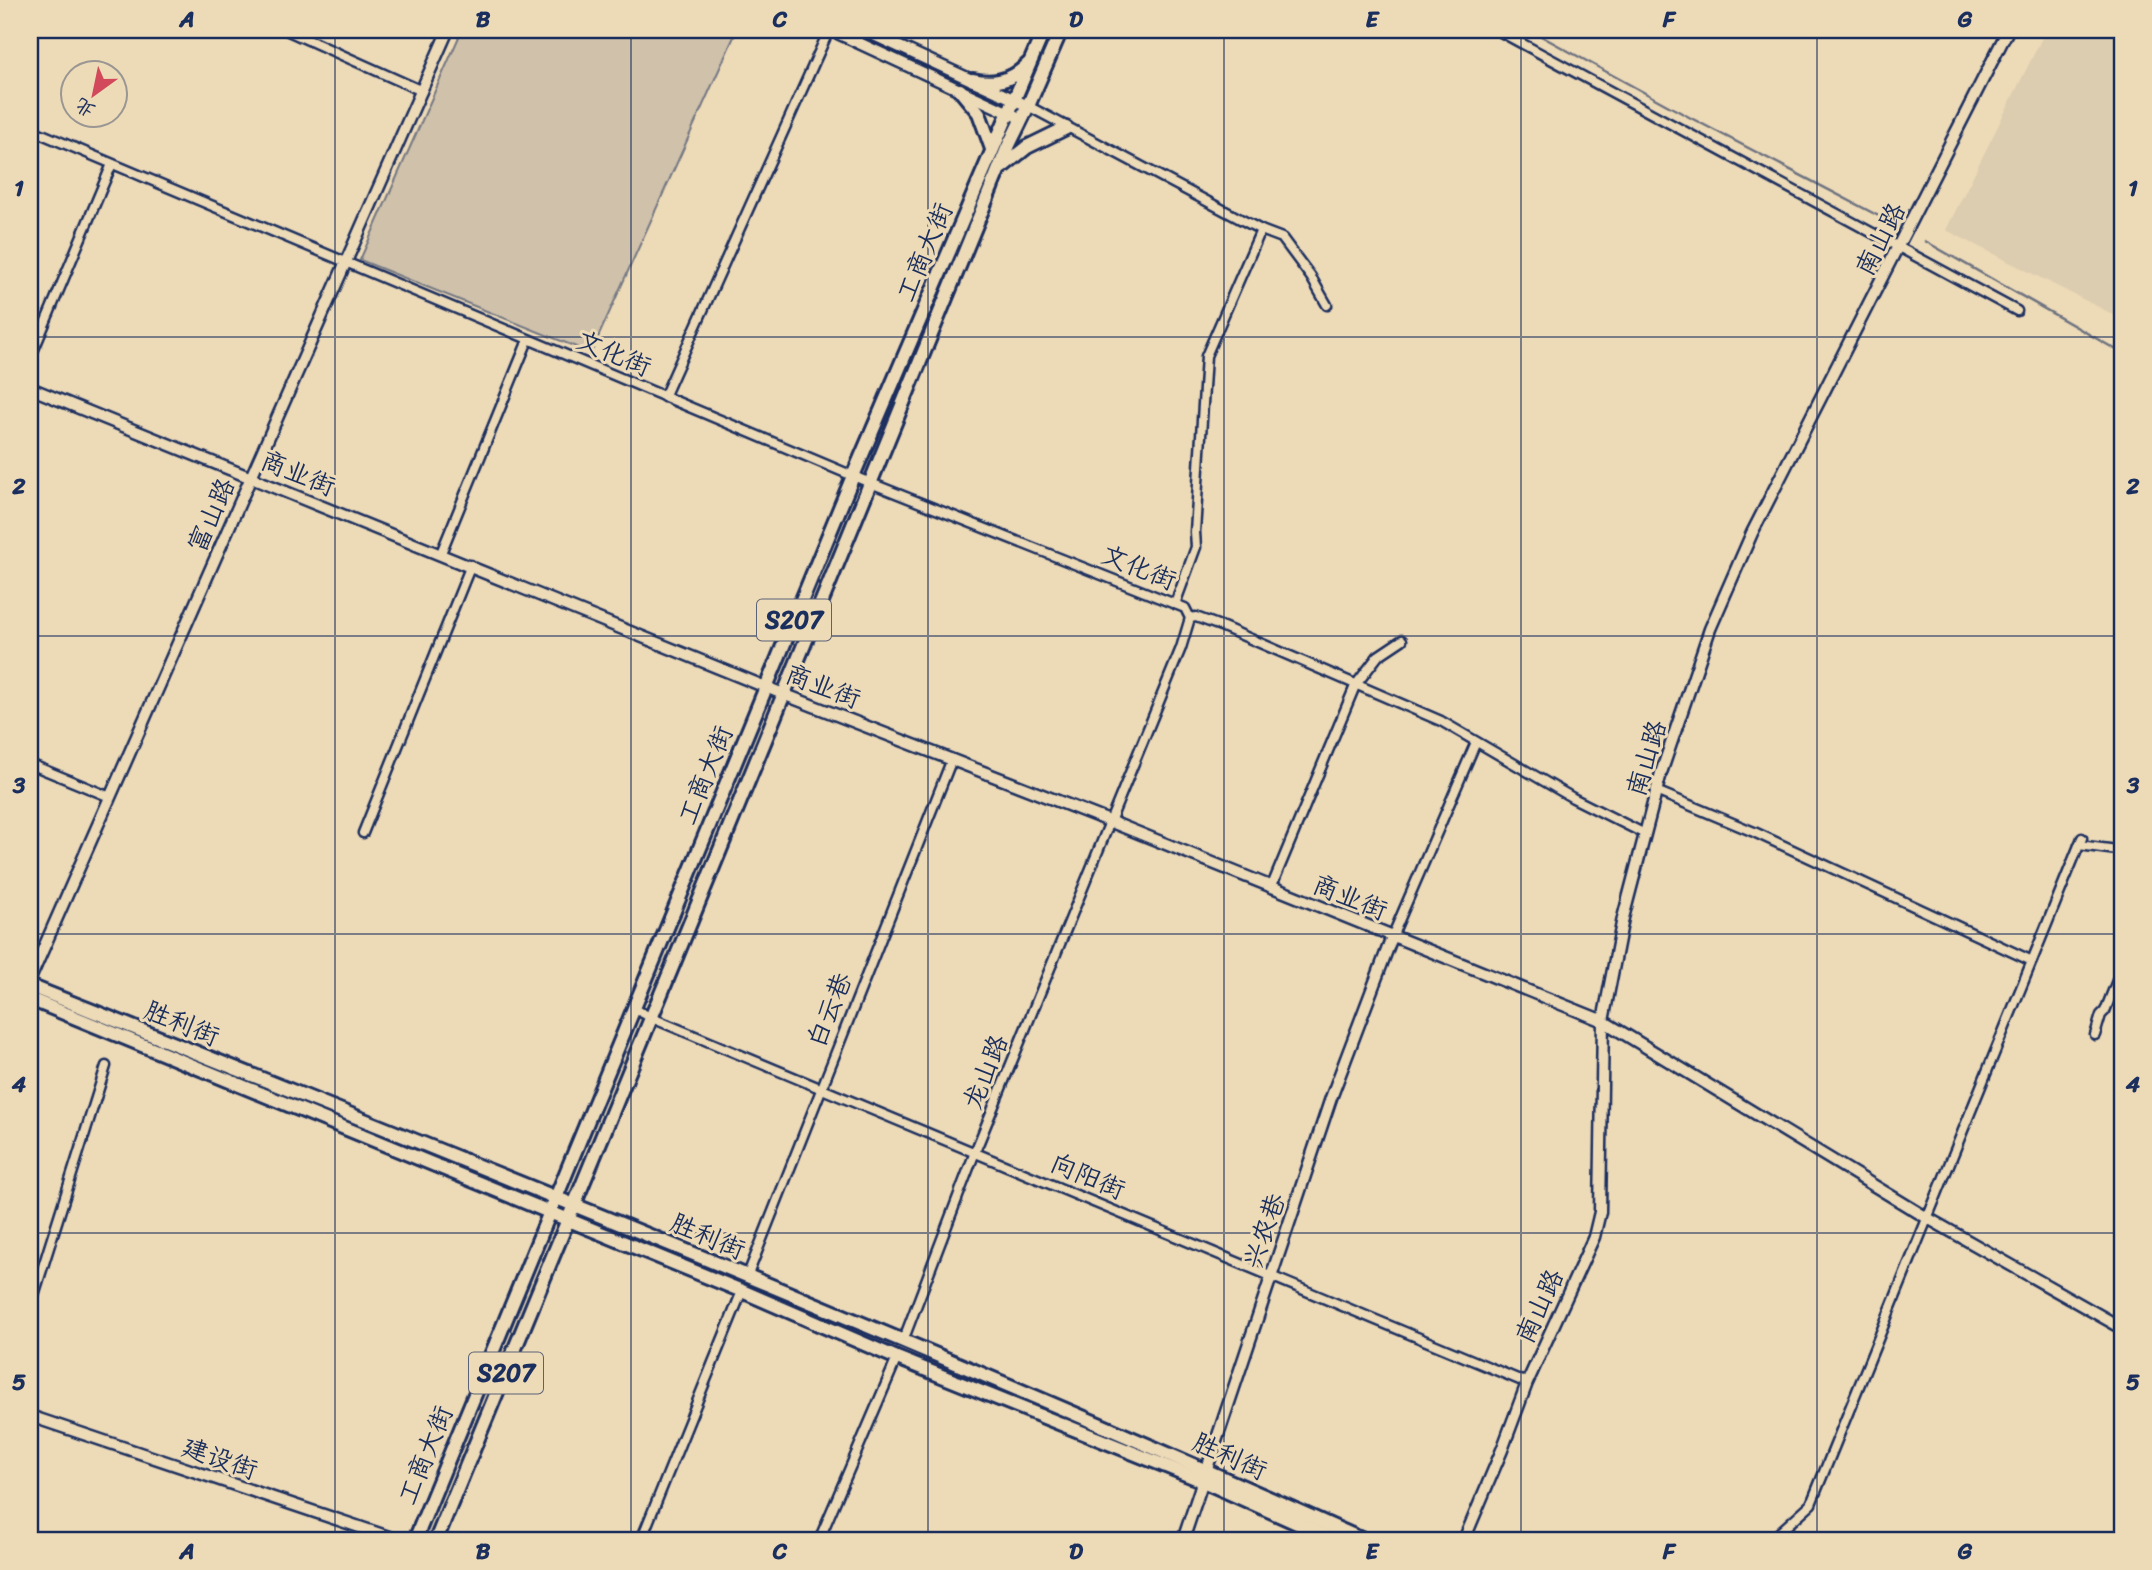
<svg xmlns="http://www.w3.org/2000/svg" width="2152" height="1570" font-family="Sriracha,'LXGW WenKai TC',sans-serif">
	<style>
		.built { fill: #ddcdb0 }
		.green { fill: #cfc1aa; stroke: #757884; stroke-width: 2 }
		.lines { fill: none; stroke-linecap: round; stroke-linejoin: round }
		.stream { stroke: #6e7381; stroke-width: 2.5 }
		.minor-casing { stroke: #1b2f5e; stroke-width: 13 }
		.tertiary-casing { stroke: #1b2f5e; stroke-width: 15 }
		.primary-casing { stroke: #1b2f5e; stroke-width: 18 }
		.minor { stroke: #eddab7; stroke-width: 8 }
		.tertiary { stroke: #eddab7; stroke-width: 10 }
		.primary { stroke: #eddab7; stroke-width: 12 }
		.grid { fill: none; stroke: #1b2f5e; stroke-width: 2; stroke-opacity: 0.55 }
		.labels { text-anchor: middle; stroke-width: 6; stroke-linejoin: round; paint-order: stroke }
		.shield { fill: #eddab7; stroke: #5a6279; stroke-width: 2 }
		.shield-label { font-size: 24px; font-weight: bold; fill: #1b2f5e }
		.street-label { font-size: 26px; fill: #1b2f5e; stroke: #eddab7 }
		.neatline { fill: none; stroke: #1b2f5e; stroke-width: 2.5 }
		.grid-label { font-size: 23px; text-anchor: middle; font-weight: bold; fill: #1b2f5e }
	</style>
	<rect width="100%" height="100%" fill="#eddab7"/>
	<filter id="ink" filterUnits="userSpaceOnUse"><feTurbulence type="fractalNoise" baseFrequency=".0143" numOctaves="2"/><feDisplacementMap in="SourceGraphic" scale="14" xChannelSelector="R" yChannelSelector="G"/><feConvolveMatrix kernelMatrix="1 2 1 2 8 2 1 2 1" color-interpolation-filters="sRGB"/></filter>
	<g filter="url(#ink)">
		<!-- built -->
		<polygon class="built" points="2046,30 2122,30 2122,319 1946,230"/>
		<!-- green -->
		<polygon class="green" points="462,30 737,30 591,353 360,260"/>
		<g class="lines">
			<!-- stream -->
			<g class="stream">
				<polyline points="1530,30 1689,117 1894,224"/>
				<polyline points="1925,241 2122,353"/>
			</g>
			<defs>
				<g id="minor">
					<polyline points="286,30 422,91"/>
					<polyline points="1497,30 2017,311"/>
					<polyline points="1028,106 1261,230 1282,238 1311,277 1327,305"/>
					<polyline points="30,129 853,476 1185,608 1190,618 1181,648 975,1152 903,1341"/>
					<polyline points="30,359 112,164"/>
					<polyline points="664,397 829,30"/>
					<polyline points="441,553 528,340"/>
					<polyline points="1175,604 1196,547 1195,532 1206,356 1261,230"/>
					<polyline points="1190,618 1196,617 1223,627 1441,721 1573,798 1645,834"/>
					<polyline points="30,764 110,797"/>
					<polyline points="1656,791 1754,832 2032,961"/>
					<polyline points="363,833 471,565"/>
					<polyline points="2079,845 2117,850 2122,853"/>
					<polyline points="1271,888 1355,686 1378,656 1402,640"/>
					<polyline points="1392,937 1476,742"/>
					<polyline points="633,1008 652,1018 1527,1383"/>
					<polyline points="2095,1035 2101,1015 2105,1011 2122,968"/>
					<polyline points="747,1277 952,759"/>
					<polyline points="30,1308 106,1066"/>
					<polyline points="641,1540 742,1291"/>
					<polyline points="819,1540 897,1358"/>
					<polyline points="1771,1540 1811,1504 2082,838"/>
				</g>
				<g id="tertiary">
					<polyline points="831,30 1022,119"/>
					<polyline points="863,30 1028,106"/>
					<polyline points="30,388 783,694 1109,821 1603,1021 1924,1216 2122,1328"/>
					<polyline points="30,979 448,30"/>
					<polyline points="30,1416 398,1540"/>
					<polyline points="1183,1540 1331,1098 1392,937"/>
					<polyline points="1464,1540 1502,1450 1527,1383 1594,1237 1600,1212 1603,1021 1623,918 1661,773 1710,629 1752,533 2008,30"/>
				</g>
				<g id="primary">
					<path d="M973,80C995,85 1013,80 1028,64"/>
					<polyline points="960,90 979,113 992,149"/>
					<polyline points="1002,167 1027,147 1066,128"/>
					<path d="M30,986C477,1165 924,1343 1363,1540"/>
					<polyline points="30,999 742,1291 897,1358 1203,1481 1335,1540"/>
					<polyline points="415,1540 853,476 1044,30"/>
					<path d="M436,1540C630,1078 814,611 1007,149L1028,106L1061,30"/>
				</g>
			</defs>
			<!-- minor casing -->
			<use href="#minor" class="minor-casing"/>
			<!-- tertiary casing -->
			<use href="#tertiary" class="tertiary-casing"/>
			<!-- primary casing -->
			<use href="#primary" class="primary-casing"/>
			<!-- minor -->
			<use href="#minor" class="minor"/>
			<!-- tertiary -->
			<use href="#tertiary" class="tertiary"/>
			<!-- primary -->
			<use href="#primary" class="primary"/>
		</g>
	</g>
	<!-- grid -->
	<path class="grid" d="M335,30V1540M631,30V1540M928,30V1540M1224,30V1540M1521,30V1540M1817,30V1540M30,337H2122M30,636H2122M30,934H2122M30,1233H2122"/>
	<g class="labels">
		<!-- shield labels -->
		<g class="shield">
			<rect x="757" y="599.5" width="74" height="41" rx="5"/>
			<rect x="469" y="1352.5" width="74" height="41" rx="5"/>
		</g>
		<g class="shield-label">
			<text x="794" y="628">S207</text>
			<text x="506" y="1381">S207</text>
		</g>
		<!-- street labels -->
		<g class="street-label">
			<text transform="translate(1880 239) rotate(-63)" y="9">南山路</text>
			<text transform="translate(924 252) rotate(-67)" y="9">工商大街</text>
			<text transform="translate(614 353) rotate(23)" y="9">文化街</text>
			<text transform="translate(298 473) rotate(22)" y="9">商业街</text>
			<text transform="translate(211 515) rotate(-66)" y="9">富山路</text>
			<text transform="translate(1139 567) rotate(22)" y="9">文化街</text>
			<text transform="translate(823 686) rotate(21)" y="9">商业街</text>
			<text transform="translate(1646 758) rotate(-73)" y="9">南山路</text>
			<text transform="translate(705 775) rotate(-68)" y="9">工商大街</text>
			<text transform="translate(1350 897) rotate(22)" y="9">商业街</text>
			<text transform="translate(829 1010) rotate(-68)" y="9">白云巷</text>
			<text transform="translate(182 1023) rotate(22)" y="9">胜利街</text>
			<text transform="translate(985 1072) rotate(-68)" y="9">龙山路</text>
			<text transform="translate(1088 1176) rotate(23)" y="9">向阳街</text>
			<text transform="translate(1264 1231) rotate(-71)" y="9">兴农巷</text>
			<text transform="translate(708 1236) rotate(23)" y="9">胜利街</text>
			<text transform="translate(1539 1306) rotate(-65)" y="9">南山路</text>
			<text transform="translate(425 1455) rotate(-68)" y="9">工商大街</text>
			<text transform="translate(1230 1456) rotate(24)" y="9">胜利街</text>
			<text transform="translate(220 1458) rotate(19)" y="9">建设街</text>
		</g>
	</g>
	<!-- margin -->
	<rect width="2152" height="1570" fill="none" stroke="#eddab7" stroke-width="77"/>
	<!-- north arrow -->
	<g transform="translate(94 94) rotate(213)"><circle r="33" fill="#eddab7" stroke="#999693" stroke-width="2"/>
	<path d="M0-5L12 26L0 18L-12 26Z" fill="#d1495b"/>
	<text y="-10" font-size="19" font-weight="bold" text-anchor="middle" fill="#1b2f5e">北</text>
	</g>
	<rect x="38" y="38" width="2076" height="1494" class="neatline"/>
	<g class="grid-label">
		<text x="187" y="27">A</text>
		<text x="483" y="27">B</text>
		<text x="780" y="27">C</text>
		<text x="1076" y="27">D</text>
		<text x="1372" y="27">E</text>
		<text x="1669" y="27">F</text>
		<text x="1965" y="27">G</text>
		<text x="19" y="196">1</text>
		<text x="2133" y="196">1</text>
		<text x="19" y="494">2</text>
		<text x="2133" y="494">2</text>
		<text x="19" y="793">3</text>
		<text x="2133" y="793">3</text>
		<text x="19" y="1092">4</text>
		<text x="2133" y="1092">4</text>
		<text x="19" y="1390">5</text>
		<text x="2133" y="1390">5</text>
		<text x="187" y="1559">A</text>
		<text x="483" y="1559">B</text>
		<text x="780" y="1559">C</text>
		<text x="1076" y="1559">D</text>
		<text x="1372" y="1559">E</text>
		<text x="1669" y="1559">F</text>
		<text x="1965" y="1559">G</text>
	</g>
</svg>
